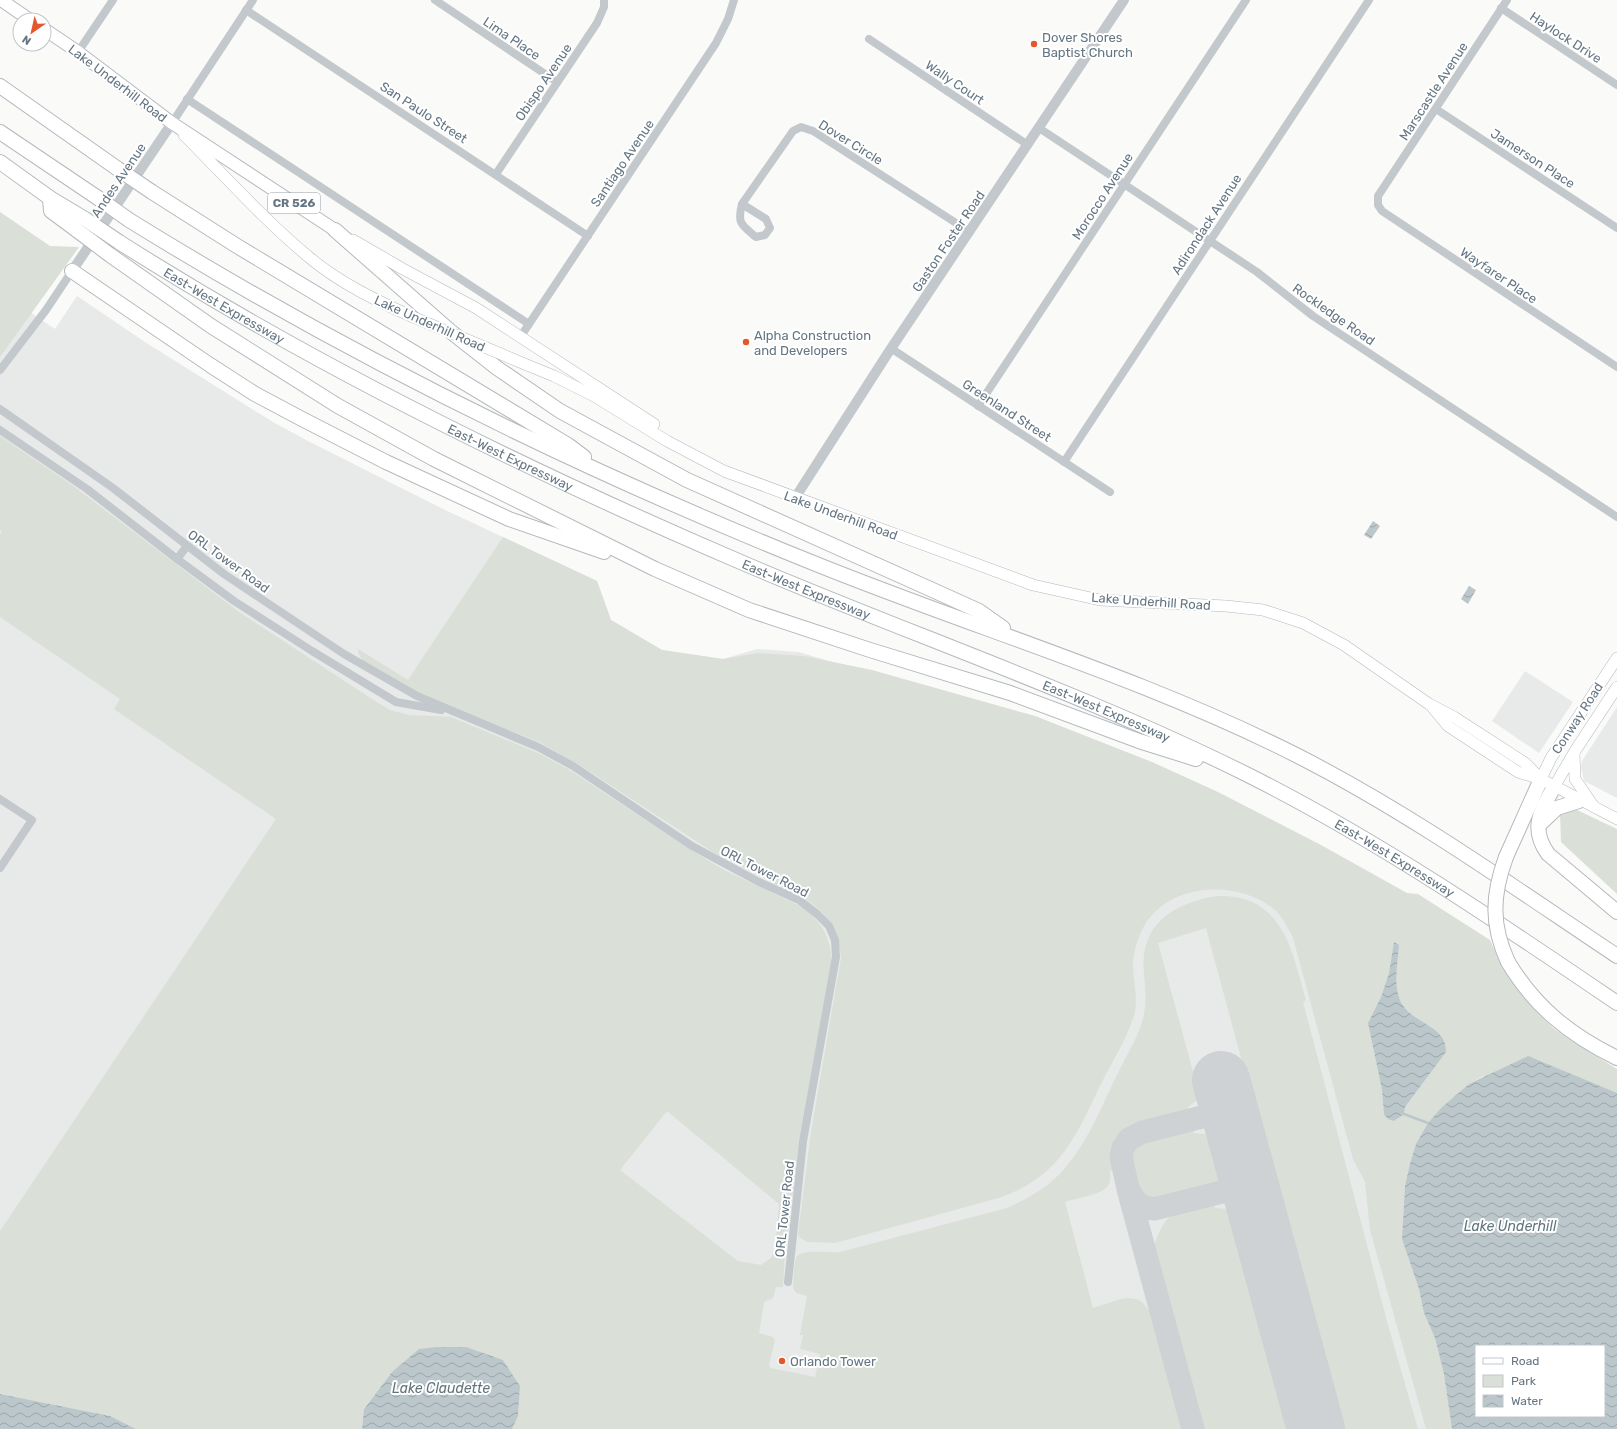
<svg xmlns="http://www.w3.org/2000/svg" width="1617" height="1429" font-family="Rubik,sans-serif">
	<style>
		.built { fill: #e8e9e9; fill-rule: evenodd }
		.green { fill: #dadfd7; fill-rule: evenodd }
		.water { fill: url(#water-waves); fill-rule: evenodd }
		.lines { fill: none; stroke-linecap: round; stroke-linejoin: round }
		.stream { stroke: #bbc7cb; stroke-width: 2.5 }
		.taxiway { stroke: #ced2d4; stroke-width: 23 }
		.runway { stroke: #ced2d4; stroke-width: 58 }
		.secondary-casing { stroke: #b3babf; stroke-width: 12 }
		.primary-casing { stroke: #b5babe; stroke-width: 14 }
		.motorway-casing { stroke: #b4b9bd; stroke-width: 16 }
		.minor { stroke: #c3c8cc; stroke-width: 8 }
		.tertiary { stroke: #c3c8cc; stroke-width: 10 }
		.secondary { stroke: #fff; stroke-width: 11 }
		.primary { stroke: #fff; stroke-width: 12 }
		.motorway { stroke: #fff; stroke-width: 14 }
		.secondary-bridge-casing { stroke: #b3babf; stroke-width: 12; stroke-linecap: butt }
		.motorway-bridge-casing { stroke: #b4b9bd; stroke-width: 16; stroke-linecap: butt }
		.secondary-bridge { stroke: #fff; stroke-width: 11 }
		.motorway-bridge { stroke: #fff; stroke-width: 14 }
		.poi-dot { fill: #e4572e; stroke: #fff; stroke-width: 1.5 }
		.labels { text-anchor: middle; stroke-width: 4; stroke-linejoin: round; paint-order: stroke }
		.shield { fill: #fff; stroke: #939fa8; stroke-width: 1 }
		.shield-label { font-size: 12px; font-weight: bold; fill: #657683 }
		.poi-label { font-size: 13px; fill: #657683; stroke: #fff; text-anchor: start }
		.street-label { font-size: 13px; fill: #657683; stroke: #fff }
		.water-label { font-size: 14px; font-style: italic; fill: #60757c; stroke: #fff }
	</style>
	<defs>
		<pattern id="water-waves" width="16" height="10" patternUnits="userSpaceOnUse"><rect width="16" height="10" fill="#bbc7cb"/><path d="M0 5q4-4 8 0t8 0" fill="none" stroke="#9ca6aa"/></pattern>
	</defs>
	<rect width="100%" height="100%" fill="#fafaf8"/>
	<!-- built -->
	<g class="built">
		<path d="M77,296L145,342L273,422L308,441L443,509L597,581L611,620L662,650L723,659L757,649L799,652L908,685L1035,716L1181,777L1617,1102V1429H0V346L27,310L55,329ZM1476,1346H1604V1416H1476Z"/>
		<polygon points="1525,671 1573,702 1539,753 1492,721"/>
		<polygon points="1617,707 1617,798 1584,781 1581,766 1582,761"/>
	</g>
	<!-- green -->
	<g class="green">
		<polygon points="0,212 50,246 79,247 0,357"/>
		<path d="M0,436L72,485L239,612L375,701L390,710L409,715L451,717L538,753L568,769L699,855L724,870L798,905C821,919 830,936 832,962L799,1139L789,1229L783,1238H776L779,1204L667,1111L620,1170L738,1261L761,1265L771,1258L775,1249H779L785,1254L783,1287H776L773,1298L764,1302L759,1333L773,1337L775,1340L769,1365L771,1368L815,1377L820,1354L800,1349L803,1335H800L807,1296L796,1293L793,1288C794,1280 793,1264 797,1257C802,1248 829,1254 840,1252L1007,1208C1022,1201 1038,1193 1051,1182C1085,1153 1100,1108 1120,1069C1128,1052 1141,1032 1144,1014C1150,983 1135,961 1152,931C1162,915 1179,906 1196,901C1209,896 1221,895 1235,897C1286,905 1294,959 1306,1000L1303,1002L1388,1325L1418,1429H1341L1206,928L1158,943L1199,1094L1197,1100L1188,1107V1111C1155,1120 1107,1123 1115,1170L1110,1171C1110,1175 1111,1180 1109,1184C1104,1195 1076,1198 1065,1202L1093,1308C1112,1303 1137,1288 1148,1310L1153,1309L1185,1429H512L518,1416L520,1386L503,1360L436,1347L419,1349L392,1372L364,1408L362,1429H136L110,1416L0,1394V1231L276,819L114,709L120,699L0,617V535L2,532L0,530Z"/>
		<path d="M503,537L597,581L611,620L662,650L723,659L758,653L804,656L872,670L1035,716L1152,762L1218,792L1321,845L1407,893L1418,894L1490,940L1503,969L1538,1013L1553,1028L1572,1041L1617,1069V1093L1483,1076L1469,1084L1442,1107L1416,1144L1405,1186L1402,1239L1419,1289L1424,1313L1435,1338L1444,1374L1452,1429H1426L1370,1230L1365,1182L1353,1159L1293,938C1288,928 1283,918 1275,910C1239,879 1169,882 1144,926C1135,943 1131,960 1134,978C1135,990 1137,1000 1135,1012C1129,1034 1115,1057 1104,1078C1076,1133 1065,1173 1002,1197L835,1243L808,1242L800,1238L798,1234L811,1132L841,958C839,932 828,915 807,900L716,854L581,766L539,742L424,697L363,661L358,653V649L408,680ZM1394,942L1399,945C1398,962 1393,984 1400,1000C1410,1023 1447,1024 1446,1052L1405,1107L1404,1114H1384L1382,1090L1368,1023L1381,997L1389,973Z"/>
		<polygon points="1577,810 1617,829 1617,894 1561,842 1560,813"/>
		<path d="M1193,1127L1194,1133L1205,1134L1213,1146L1221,1174C1221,1181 1215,1185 1210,1187L1159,1201C1154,1202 1148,1202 1144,1199C1132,1192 1124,1156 1134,1145C1143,1135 1178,1130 1193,1127Z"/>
		<path d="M1213,1202L1215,1208L1226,1209L1232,1219L1289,1429H1201L1154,1256C1152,1247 1155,1241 1159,1233C1171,1206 1187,1209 1213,1202Z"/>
	</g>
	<!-- water -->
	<g class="water">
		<polygon points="1373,521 1380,526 1371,539 1364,535"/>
		<polygon points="1469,586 1476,590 1468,604 1461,599"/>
		<path d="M1394,942L1399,945C1398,962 1393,984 1400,1000C1410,1024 1447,1024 1446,1052L1405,1107L1404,1114L1394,1121L1388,1119L1384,1114L1382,1090L1368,1023L1381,997L1389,973Z"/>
		<path d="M1528,1056L1617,1093V1429H1452L1444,1374L1435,1338L1424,1313L1419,1289L1402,1239L1405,1186L1410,1164L1416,1144L1428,1123L1442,1107L1469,1084ZM1476,1346H1604V1416H1476Z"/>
		<polygon points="436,1347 466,1347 503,1360 520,1386 518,1416 512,1429 362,1429 364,1409 392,1372 419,1349"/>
		<polygon points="0,1394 110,1416 136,1429 0,1429"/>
	</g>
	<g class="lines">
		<!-- stream -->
		<polyline class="stream" points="1404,1114 1428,1123"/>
		<!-- taxiway -->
		<g class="taxiway">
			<path d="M1129,1190C1134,1201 1141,1208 1154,1209L1222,1192C1239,1190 1248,1200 1257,1213"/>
			<path d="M1193,1429L1129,1193L1121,1157L1123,1148L1129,1139L1143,1132L1206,1116C1224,1117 1231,1130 1239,1145"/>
		</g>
		<!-- runway -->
		<polyline class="runway" points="1221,1080 1316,1429"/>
		<defs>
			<g id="secondary">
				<path d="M184,135C225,176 265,221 310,258C340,283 377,301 413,317"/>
				<polyline points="353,240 403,269 476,308 654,424"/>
				<polyline points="527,365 554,376 594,396 667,441 724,471 1033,585 1100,600 1226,606 1263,610 1303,623 1344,645 1429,704 1454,717 1525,763 1541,779"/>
				<polyline points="1433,708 1448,726 1518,772 1541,779 1617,819"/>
				<polyline points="1574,754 1575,779 1594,807"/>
				<polyline points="1541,779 1551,758 1617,658"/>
				<polyline points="1554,787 1575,751 1617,687"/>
			</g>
			<g id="primary">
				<polyline points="1,0 30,20"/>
				<polyline points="44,29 78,52 172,123 335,230"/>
			</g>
			<g id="motorway">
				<polyline points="0,86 118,169"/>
				<polyline points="0,132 98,198"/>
				<polyline points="0,162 50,198 85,219"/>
				<polyline points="152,192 237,246 568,445 584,457"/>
				<polyline points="50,198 51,211 78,231"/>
				<path d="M129,220C347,355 579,469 816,564C977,629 1144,678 1298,756C1410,813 1512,886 1617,956"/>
				<polyline points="335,230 450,331 497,368 560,411 687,480 937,592 979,611 1003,628"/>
				<path id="s1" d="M119,242C316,367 528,471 743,563C911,635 1086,694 1250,776C1379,841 1498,922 1617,1003"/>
				<polyline points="110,255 211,326 338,406 434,459 655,569 749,610 870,650 1010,693 1139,741 1196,759"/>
				<polyline points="72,271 210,365 255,394 302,419 386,462 509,519 604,552"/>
				<path d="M1554,787C1540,812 1530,829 1548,854L1617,912"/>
				<polyline points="1539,825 1557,808 1579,801"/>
				<polyline points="1506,857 1541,779"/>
				<path d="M1508,962C1535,1007 1570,1035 1617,1058"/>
			</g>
		</defs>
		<!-- secondary casing -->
		<use href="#secondary" class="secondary-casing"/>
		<!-- primary casing -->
		<use href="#primary" class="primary-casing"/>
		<!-- motorway casing -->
		<use href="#motorway" class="motorway-casing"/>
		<!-- minor -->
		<g class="minor">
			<polyline points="435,0 557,82"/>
			<polyline points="1507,0 1378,196 1378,205 1382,211 1617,367"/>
			<polyline points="1501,8 1617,85"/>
			<polyline points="246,10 588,236"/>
			<polyline points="869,39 1028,145"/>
			<polyline points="78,52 113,0"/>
			<polyline points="187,99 529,324"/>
			<polyline points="1436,109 1617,228"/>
			<polyline points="172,123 253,0"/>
			<polyline points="1039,128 1257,272 1313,316 1617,517"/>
			<polyline points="496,174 597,23 604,7 604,0"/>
			<path d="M742,204L766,219L770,228L765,235L756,237C741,225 737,223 742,204L793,131L801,127L813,131L970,232"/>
			<polyline points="521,336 716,43 728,19 734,0"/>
			<polyline points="892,349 1110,492"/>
			<polyline points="0,370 46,310 72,271"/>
			<polyline points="978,406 1246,0"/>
			<polyline points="0,409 113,488 224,574 344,654 417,696 538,747 573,766 692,846 759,882 799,900 817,914 829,926 835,940 836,957 803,1141 788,1282"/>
			<polyline points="0,430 87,489 177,559 234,601 312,651 396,702 441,710"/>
			<polyline points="1064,462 1369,0"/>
			<polyline points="177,559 187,546"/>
			<polyline points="0,799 32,820 0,868"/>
		</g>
		<!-- tertiary -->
		<g class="tertiary">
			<polyline points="72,271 172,123"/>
			<polyline points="795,498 888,353 1124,0"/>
		</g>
		<!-- secondary -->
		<use href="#secondary" class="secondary"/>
		<!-- primary -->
		<use href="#primary" class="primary"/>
		<!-- motorway -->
		<use href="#motorway" class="motorway"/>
		<defs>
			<polyline id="secondary-bridge" points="413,317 527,365"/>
			<g id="motorway-bridge">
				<polyline points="118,169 152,192"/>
				<polyline points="98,198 129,220"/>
				<polyline points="85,219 119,242"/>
				<polyline points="78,231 110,255"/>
				<path d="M1506,857C1492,895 1491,925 1508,962"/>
			</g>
		</defs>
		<!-- secondary-bridge casing -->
		<use href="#secondary-bridge" class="secondary-bridge-casing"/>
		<!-- motorway-bridge casing -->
		<use href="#motorway-bridge" class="motorway-bridge-casing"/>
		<!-- secondary-bridge -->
		<use href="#secondary-bridge" class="secondary-bridge"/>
		<!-- motorway-bridge -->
		<use href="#motorway-bridge" class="motorway-bridge"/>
	</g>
	<!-- markers -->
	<g class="poi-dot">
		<circle cx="1034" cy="44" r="4"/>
		<circle cx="746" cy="342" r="4"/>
		<circle cx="782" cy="1361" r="4"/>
	</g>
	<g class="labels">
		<!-- shield labels -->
		<rect class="shield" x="268" y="193" width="52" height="20" rx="3"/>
		<g class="shield-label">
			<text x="294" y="207">CR 526</text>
		</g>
		<!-- poi labels -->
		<g class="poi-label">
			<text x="1042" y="42">Dover Shores<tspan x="1042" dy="15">Baptist Church</tspan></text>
			<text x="754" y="340">Alpha Construction<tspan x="754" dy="15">and Developers</tspan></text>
			<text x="790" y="1366">Orlando Tower</text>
		</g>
		<!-- street labels -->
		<g class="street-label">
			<text transform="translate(1566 37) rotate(33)" y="5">Haylock Drive</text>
			<text transform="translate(512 38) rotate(34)" y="5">Lima Place</text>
			<text transform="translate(543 82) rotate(-56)" y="5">Obispo Avenue</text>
			<text transform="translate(955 82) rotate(34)" y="5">Wally Court</text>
			<text transform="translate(118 83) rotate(37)" y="5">Lake Underhill Road</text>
			<text transform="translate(1433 91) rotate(-57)" y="5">Marscastle Avenue</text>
			<text transform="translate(424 112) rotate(33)" y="5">San Paulo Street</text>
			<text transform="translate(851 142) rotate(32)" y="5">Dover Circle</text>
			<text transform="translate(1533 158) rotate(33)" y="5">Jamerson Place</text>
			<text transform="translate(622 163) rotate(-56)" y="5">Santiago Avenue</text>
			<text transform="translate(118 180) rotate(-56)" y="5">Andes Avenue</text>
			<text transform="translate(1102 196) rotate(-57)" y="5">Morocco Avenue</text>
			<text transform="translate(1206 224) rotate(-57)" y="5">Adirondack Avenue</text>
			<text transform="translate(948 241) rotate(-56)" y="5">Gaston Foster Road</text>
			<text transform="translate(1499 275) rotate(34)" y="5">Wayfarer Place</text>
			<text dy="5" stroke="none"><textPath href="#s1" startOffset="123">East-West Expressway</textPath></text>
			<text transform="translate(1334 314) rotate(35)" y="5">Rockledge Road</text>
			<text transform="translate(430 323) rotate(24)" y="5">Lake Underhill Road</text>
			<text transform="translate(1007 410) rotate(33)" y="5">Greenland Street</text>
			<text dy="5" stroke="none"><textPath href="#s1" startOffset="447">East-West Expressway</textPath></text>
			<text transform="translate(841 515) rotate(20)" y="5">Lake Underhill Road</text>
			<text transform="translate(229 561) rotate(36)" y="5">ORL Tower Road</text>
			<text dy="5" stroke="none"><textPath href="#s1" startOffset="771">East-West Expressway</textPath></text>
			<text transform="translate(1151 601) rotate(4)" y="5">Lake Underhill Road</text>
			<text dy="5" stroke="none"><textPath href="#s1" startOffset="1095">East-West Expressway</textPath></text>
			<text transform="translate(1577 718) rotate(-57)" y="5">Conway Road</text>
			<text dy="5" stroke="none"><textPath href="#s1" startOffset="1419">East-West Expressway</textPath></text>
			<text transform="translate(765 871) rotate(27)" y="5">ORL Tower Road</text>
			<text transform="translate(784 1209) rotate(-84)" y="5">ORL Tower Road</text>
		</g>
		<!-- water labels -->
		<g class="water-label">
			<text x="1510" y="1231">Lake Underhill</text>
			<text x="441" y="1393">Lake Claudette</text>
		</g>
	</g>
	<!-- legend -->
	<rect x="1475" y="1345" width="130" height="72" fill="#ffffff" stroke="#c1c8cd"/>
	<rect x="1483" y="1358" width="20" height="6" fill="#ffffff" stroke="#c1c8cd"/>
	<text x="1511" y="1365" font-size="12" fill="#657683">Road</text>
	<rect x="1483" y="1375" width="20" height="12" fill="#dadfd7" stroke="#c1c8cd"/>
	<text x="1511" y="1385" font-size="12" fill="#657683">Park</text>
	<rect x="1483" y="1395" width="20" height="12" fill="url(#water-waves)" stroke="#c1c8cd"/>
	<text x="1511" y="1405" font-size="12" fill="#657683">Water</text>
	<!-- north arrow -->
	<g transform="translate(32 32) rotate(214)"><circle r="19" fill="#ffffff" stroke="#c1c8cd"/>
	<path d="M0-3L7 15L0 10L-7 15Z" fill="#e4572e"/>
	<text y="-6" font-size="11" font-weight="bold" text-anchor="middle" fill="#657683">N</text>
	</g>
</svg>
